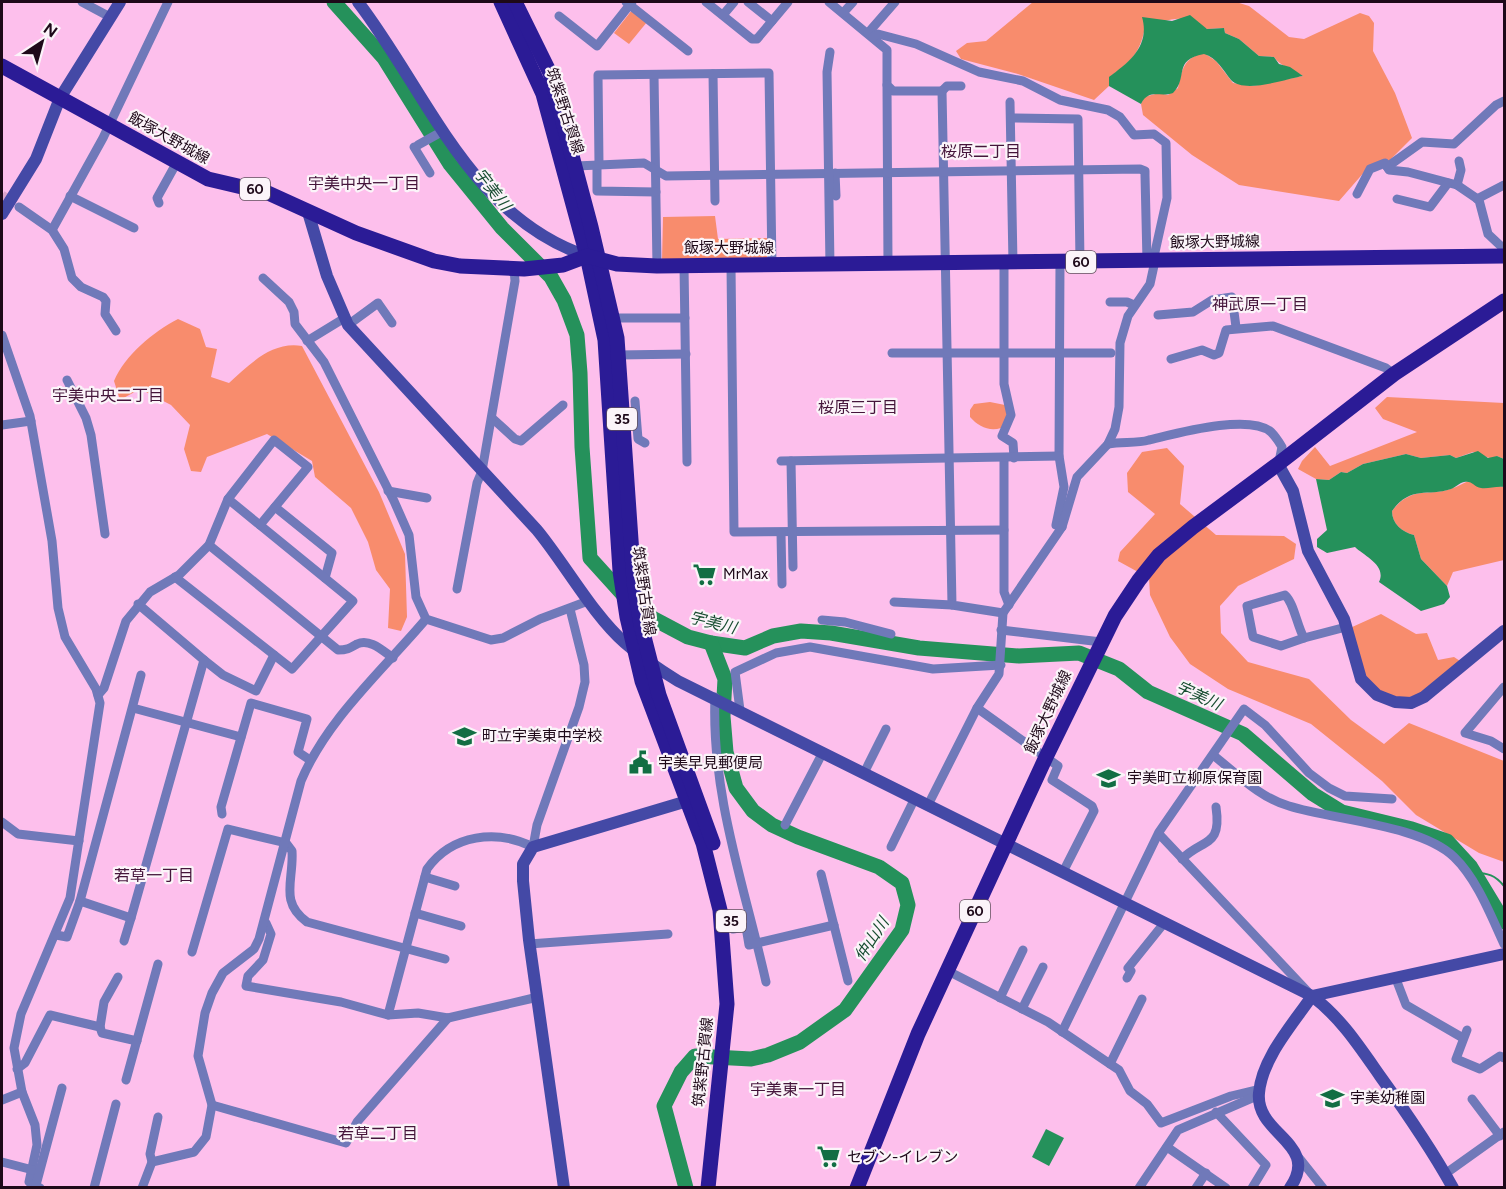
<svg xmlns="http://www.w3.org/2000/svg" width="1506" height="1189" font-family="Figtree,'Noto Sans JP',sans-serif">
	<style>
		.green { fill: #f88c6d }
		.water { fill: #25915b }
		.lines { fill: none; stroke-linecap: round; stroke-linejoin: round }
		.stream { stroke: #25915b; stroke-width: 2 }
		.river { stroke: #25915b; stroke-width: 15 }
		.street-tunnel { stroke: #dca4cc; stroke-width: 9; stroke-dasharray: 9 4.5; stroke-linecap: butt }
		.street { stroke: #7079b9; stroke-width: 9 }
		.secondary { stroke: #4449a6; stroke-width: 12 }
		.primary { stroke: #2b1b96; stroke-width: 15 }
		.labels { text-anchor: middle; stroke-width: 4.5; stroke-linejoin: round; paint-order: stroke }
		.shield { fill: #fbf4f9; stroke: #60505c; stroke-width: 1.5 }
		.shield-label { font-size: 14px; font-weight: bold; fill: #1e0919 }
		.street-label { font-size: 15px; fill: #1e0919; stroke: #fbf4f9 }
		.poi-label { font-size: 15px; fill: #1e0919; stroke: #fbf4f9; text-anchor: start }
		.neighbourhood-label { font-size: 16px; fill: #45153b; stroke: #fbf4f9 }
		.water-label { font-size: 16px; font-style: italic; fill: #184d31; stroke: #fbf4f9 }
	</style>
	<rect width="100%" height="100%" fill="#fdbfec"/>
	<!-- green -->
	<g class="green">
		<path d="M1033,2H1236L1249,6L1289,37L1304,39L1360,13L1369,16L1374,23L1373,51L1395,93L1412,138L1389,161L1366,170L1339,201L1239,185L1192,155L1143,115L1141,104L1144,97L1159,93L1168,95L1178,88C1182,70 1183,58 1204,53L1216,61L1233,83L1253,86L1303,76C1294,70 1280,66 1274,57L1259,56L1239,39L1225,33L1224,28L1207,29C1182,13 1172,18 1145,28C1139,55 1131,61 1110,77L1109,86L1094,100L1018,74L961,59L956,51L967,43L986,41Z"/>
		<polygon points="632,10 647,22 629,44 614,33"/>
		<polygon points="715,216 718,239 767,238 767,260 662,262 663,217"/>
		<path d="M178,319L200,329L206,347L217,349L211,377L229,383C250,364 272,341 302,346L379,492L405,554L407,617L401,631L388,628L390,589L376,570L368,542L351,508L315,477L312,461L267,434L207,457L201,472L191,471L184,449L190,425L171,405L140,389L120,400L114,381C125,355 153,332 178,319Z"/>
		<polygon points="1387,397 1504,403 1504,459 1497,456 1492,459 1473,452 1456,458 1450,455 1421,458 1406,454 1363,464 1347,473 1341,472 1329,480 1316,479 1298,469 1302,461 1315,447 1330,466 1417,432 1383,419 1375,408"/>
		<path d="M990,402L1005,405L1008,415L1001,428C989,432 978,426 970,417V410L974,404Z"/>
		<polygon points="1167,448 1184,466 1180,504 1216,535 1284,536 1296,544 1294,559 1238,586 1220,606 1221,633 1248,662 1309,679 1351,720 1384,744 1409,723 1504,761 1504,862 1479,853 1416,815 1382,781 1311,724 1228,689 1190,664 1170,637 1150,595 1149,578 1118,561 1120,552 1155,514 1128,492 1127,473 1142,452"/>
		<path d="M1471,481L1504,487V560L1453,572L1447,586L1421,559L1414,535C1402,532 1392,524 1392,511C1413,484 1429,498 1453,488C1460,486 1463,482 1471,481Z"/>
		<polygon points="1381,614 1416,634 1427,633 1438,660 1454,657 1460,661 1422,693 1407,698 1387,696 1366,679 1350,628"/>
	</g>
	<!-- water -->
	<g class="water">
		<path d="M1190,15L1207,29L1224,28L1225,33L1239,39L1259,56L1274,57L1279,64L1290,67L1303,76C1286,79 1244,94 1231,80C1223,70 1217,58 1204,54C1172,60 1189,77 1173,93C1160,98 1149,88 1141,104L1109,86V77C1131,61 1150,45 1142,17L1172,21Z"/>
		<path d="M1478,451L1488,458L1497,456L1504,459V487C1496,486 1488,489 1481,488C1474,487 1472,480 1464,482C1459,483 1456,487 1451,489C1427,497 1411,485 1392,511C1392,524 1402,532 1414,535L1421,559L1447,586L1450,597L1444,604L1421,611L1379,582C1387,565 1364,556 1355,547L1327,553L1317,547V539L1327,530L1316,479L1329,480L1341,472L1347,473L1363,464L1406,454L1421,458L1450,455L1456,458Z"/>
		<polygon points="1046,1129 1064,1138 1049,1166 1032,1157"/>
	</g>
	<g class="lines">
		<!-- stream -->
		<path class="stream" d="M1474,873C1488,873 1495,875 1504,886"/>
		<!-- river -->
		<g class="river">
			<polyline points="334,2 384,58 450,164 502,228 551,277 564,300 577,335 580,373 582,447 590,558 637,610 688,637 711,643 745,648 773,636 801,631 831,633 919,648 1019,656 1079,653 1119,669 1148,692 1243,734 1313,794 1342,812 1412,829 1447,841 1470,866 1504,922"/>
			<polyline points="686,1188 664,1106 681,1072 695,1056 751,1059 768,1055 800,1042 845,1010 902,930 908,905 902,883 879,867 798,837 772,825 753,811 736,788 726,752 723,716 725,679 711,643"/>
		</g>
		<!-- street-tunnel -->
		<polyline class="street-tunnel" points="2,195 15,204"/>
		<!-- street -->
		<g class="street">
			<polyline points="82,2 110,17"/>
			<polyline points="626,2 688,51"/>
			<polyline points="706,2 752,39 757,39 788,2"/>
			<polyline points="748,2 772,21"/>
			<polyline points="829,2 887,50 887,85 893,91 942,91 952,605 1003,613"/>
			<polyline points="843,13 853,2"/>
			<polyline points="723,15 734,2"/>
			<polyline points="559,16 597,46 632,2"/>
			<polyline points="868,33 895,2"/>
			<polyline points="873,37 878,34 916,44 979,72 1023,81 1060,100 1108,110 1120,117 1134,135 1154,134 1166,143 1167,198 1153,261"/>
			<polyline points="713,74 715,201"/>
			<polyline points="654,75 657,266"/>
			<polyline points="887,85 888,265"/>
			<polyline points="942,91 947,86 961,86"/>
			<polyline points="1010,102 1013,263"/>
			<polyline points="1011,118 1078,119 1080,262"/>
			<polyline points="418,145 443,131"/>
			<polyline points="414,147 430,173"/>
			<polyline points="597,165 597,191 656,192"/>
			<polyline points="599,165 598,75 769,73 772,266"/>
			<polyline points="576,166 644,163 666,176 1140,169 1145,171 1145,175 1147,261"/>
			<polyline points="1387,167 1422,142 1454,144 1496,105 1504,101"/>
			<polyline points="835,173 836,196"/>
			<polyline points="1457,185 1461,170 1459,161"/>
			<polyline points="1357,194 1370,169 1385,163 1389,170 1408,172 1457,185 1479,200 1488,234 1504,249"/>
			<polyline points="70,196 134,228"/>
			<polyline points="1397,199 1430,207 1448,183"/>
			<polyline points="1477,199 1504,185"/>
			<polyline points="159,203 157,198 177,162"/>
			<polyline points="19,207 52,230 64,249 72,278 81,287 103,297 106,301 105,314 116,331"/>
			<polyline points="52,230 103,138 168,2"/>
			<polyline points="1060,262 1059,456 1064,487 1056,525 1062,527"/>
			<polyline points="1004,263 1004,384 1011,415 1002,436 1013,443 1014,458"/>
			<polyline points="684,266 687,462"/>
			<polyline points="731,266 734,532 1004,530"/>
			<polyline points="830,266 827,72 830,52"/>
			<polyline points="263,278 289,302 294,312 295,324 324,362 394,501 409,535 416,597 426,619 491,640 503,638 540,619 588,601"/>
			<polyline points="1110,302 1127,302 1134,305"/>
			<polyline points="1158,315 1193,312 1212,300 1232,297 1236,327"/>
			<polyline points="612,318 685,318"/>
			<polyline points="348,325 378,303 392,323"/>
			<polyline points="2,335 30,416 52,541 58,608 65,637 96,689 100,703 70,898 21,1014 14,1048 22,1092 35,1125 37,1145 29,1182 40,1188"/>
			<polyline points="307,341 343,319"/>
			<polyline points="892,353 1111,353"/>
			<polyline points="618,355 686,354"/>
			<polyline points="1171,359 1202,350 1214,355 1219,353 1226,330 1273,326 1386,368 1394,374"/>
			<polyline points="67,380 86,418 91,435 105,534"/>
			<polyline points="635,401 638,439 645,443"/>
			<polyline points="492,418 515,439 521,441 563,405"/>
			<polyline points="2,425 31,421"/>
			<path d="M1108,444C1121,441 1136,444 1149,440C1175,434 1249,413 1271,432C1275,436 1279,442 1282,447L1279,462"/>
			<polyline points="1004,459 1004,592 1009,605"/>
			<polyline points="781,461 1059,456"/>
			<polyline points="791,461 793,567"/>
			<polyline points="388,491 427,498"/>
			<polyline points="275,507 332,553 325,578"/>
			<polyline points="781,533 782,584"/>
			<path d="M209,545L338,650C347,650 350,648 357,644C370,638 383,651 393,658"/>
			<polyline points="175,577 292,669 353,601 228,499"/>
			<polyline points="457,589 477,483 482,471 515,281 514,269"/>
			<path d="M1285,595C1294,603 1297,626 1304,638L1281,646L1253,637L1247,606Z"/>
			<polyline points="894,602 952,605"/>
			<polyline points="822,620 845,622 891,634"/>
			<polyline points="1001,630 1101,642"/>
			<polyline points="1304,638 1346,627"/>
			<polyline points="204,660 223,675 256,691 274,655"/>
			<polyline points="1504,687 1465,733 1491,741 1504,749"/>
			<polyline points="98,695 104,688 126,621 150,592 179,575 209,545 228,499 274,440 308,467 260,525"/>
			<path d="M715,697C711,795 745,888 766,982"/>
			<polyline points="133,708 241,737"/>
			<polyline points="977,708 1058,766 1052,780 1092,806 1094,811 1063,872"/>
			<polyline points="740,710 735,672 776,653 810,647 933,669 1001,665"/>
			<path d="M1213,755C1236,773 1260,798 1289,806C1334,820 1421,825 1454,857C1477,879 1491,916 1504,944"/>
			<polyline points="864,773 886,729"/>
			<polyline points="928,805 977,708 999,674 1003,613 1062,527 1077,477 1108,444 1115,429 1119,407 1120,343 1128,316 1150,284 1155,261"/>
			<polyline points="222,814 221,807 251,703 307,719 298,752 310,760"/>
			<polyline points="2,822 18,834 79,841"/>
			<polyline points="785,825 823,752"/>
			<polyline points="1160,835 1309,993"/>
			<polyline points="891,847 915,798"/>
			<path d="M1182,859C1203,838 1222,848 1216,807"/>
			<polyline points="821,874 848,981"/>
			<polyline points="425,877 455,886"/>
			<polyline points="80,901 141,675"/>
			<polyline points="415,913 461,926"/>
			<polyline points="266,923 271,934 263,960 248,976 246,986 341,1002 388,1015 418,1013 448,1018 538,997"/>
			<polyline points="733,929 746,927 749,945 834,925"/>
			<polyline points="56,935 67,937 80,901 131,918 204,660 138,604"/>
			<polyline points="124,941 131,918"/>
			<polyline points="529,944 668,934"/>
			<path d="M192,952L228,829L286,843L292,851C294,880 279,902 307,922L445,959"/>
			<polyline points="948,971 1048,1022 1110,1064 1119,1070 1130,1091 1147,1104 1161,1123 1231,1096 1260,1089"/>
			<polyline points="1127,978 1131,971 1128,968 1165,922"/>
			<polyline points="1396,979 1406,1005 1463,1038"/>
			<polyline points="1000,998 1023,950"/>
			<polyline points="1022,1009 1043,967"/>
			<path d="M388,1015L427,869C452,834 497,829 533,847L537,825L579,707L585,682L584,665L570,609"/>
			<polyline points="100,1027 104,1002 118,977"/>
			<polyline points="1467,1030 1456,1059 1480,1069 1500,1056 1504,1058"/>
			<polyline points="1062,1032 1159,832 1244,709 1265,725 1309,773 1329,788 1345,796 1392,799"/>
			<polyline points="1110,1064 1142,999"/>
			<polyline points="17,1069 25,1063 50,1015 100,1027 102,1033 137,1041"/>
			<polyline points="126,1080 158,964"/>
			<polyline points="1472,1099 1500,1136"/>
			<polyline points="2,1100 22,1092"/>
			<polyline points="212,1105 346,1143 357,1122 448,1018"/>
			<polyline points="1216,1112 1266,1165 1252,1188"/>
			<polyline points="1167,1147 1226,1188"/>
			<polyline points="1300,1159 1323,1188"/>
			<polyline points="2,1162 33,1170"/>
			<polyline points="152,1162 150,1154 158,1117"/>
			<polyline points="1445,1174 1504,1132"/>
			<polyline points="36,1185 62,1088"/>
			<polyline points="94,1188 116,1104"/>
			<path d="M142,1188L152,1162L194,1152L206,1137L212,1105L198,1056L205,1013L212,993L223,973L254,949L259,939L301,781C327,719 383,670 426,619"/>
			<polyline points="1139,1188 1178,1130 1259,1095"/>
			<polyline points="1196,1188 1206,1173"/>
		</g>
		<!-- secondary -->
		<g class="secondary">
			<path d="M358,2C427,92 470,217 587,256"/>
			<path d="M308,212L327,276L348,325L537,530C565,564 593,615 625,643C641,657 660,670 678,681L1312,996C1341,1018 1359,1046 1380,1076C1406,1112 1431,1148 1453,1188"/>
			<polyline points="2,214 36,159 60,98 120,2"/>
			<polyline points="1278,464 1293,491 1308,551 1344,619 1361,679 1377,695 1395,702 1411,703 1424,697 1504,631"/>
			<polyline points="564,1188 529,940 523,881 523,864 533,847 694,799"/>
			<path d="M1290,1188C1321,1143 1255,1135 1259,1093C1262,1058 1293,1024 1312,996L1504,954"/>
		</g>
		<!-- primary -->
		<g class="primary">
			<polyline points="501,2 543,94 587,256 605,340 620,571 627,617 642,681 703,843 720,910 727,1004 708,1188"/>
			<polyline points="515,2 550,73 591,227 617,338 634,583 641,625 659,695 713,843"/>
			<polyline points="2,66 208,179 268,193 356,233 434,261 460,266 524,269 563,265 587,256 617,264 657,266 1504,256"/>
			<polyline points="857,1188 918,1034 1046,757 1115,616 1139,580 1159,555 1193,527 1278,464 1394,374 1504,301"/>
		</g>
	</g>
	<!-- icons -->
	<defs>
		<symbol id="supermarket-bare" viewBox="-9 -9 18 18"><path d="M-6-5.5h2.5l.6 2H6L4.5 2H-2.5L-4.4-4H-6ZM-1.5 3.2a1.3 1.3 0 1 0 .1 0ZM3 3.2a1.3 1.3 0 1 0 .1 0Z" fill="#126e43" stroke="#fbf4f9" stroke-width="2.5" paint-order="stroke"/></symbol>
		<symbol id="school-bare" viewBox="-9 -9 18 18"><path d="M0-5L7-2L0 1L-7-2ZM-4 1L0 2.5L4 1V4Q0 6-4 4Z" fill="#126e43" stroke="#fbf4f9" stroke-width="2.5" paint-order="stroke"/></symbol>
		<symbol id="civic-bare" viewBox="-9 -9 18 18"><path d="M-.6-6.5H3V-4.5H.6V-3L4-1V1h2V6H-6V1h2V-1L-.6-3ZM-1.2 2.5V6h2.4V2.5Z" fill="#126e43" stroke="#fbf4f9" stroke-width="2.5" paint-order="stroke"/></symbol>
	</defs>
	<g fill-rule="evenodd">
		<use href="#supermarket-bare" x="688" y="558" width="33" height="33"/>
		<use href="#school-bare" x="448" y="720" width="33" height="33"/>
		<use href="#civic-bare" x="624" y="746" width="33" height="33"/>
		<use href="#school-bare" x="1092" y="762" width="33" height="33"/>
		<use href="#school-bare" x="1316" y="1082" width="33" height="33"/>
		<use href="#supermarket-bare" x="812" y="1140" width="33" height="33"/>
	</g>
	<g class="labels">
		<!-- shield labels -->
		<g class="shield">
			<rect x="240" y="178" width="30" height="22" rx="4.5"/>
			<rect x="1066" y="251" width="30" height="22" rx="4.5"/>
			<rect x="607" y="408" width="30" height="22" rx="4.5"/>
			<rect x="960" y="900" width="30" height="22" rx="4.5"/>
			<rect x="716" y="910" width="30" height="22" rx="4.5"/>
		</g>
		<g class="shield-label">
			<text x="255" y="194">60</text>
			<text x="1081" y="267">60</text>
			<text x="622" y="424">35</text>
			<text x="975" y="916">60</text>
			<text x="731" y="926">35</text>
		</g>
		<!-- street labels -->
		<g class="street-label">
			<text transform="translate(565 111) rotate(72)" y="5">筑紫野古賀線</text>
			<text transform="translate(169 138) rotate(29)" y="5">飯塚大野城線</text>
			<text transform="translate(1215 242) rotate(-1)" y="5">飯塚大野城線</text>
			<text x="729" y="253">飯塚大野城線</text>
			<text transform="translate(644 591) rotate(82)" y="5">筑紫野古賀線</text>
			<text transform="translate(1048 712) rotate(-65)" y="5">飯塚大野城線</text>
			<text transform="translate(703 1062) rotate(-84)" y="5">筑紫野古賀線</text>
		</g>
		<!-- poi labels -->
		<g class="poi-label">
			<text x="723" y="579">MrMax</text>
			<text x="482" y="741">町立宇美東中学校</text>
			<text x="658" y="768">宇美早見郵便局</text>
			<text x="1127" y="783">宇美町立柳原保育園</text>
			<text x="1350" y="1103">宇美幼稚園</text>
			<text x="847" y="1162">セブン-イレブン</text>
		</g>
		<!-- neighbourhood labels -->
		<g class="neighbourhood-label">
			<text x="981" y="157">桜原二丁目</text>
			<text x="364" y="189">宇美中央一丁目</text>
			<text x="1260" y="310">神武原一丁目</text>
			<text x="108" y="401">宇美中央二丁目</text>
			<text x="858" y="413">桜原三丁目</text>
			<text x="154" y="881">若草一丁目</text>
			<text x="798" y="1095">宇美東一丁目</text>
			<text x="378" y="1139">若草二丁目</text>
		</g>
		<!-- water labels -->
		<g class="water-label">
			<text transform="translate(493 189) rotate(52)" y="6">宇美川</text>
			<text transform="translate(713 622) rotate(14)" y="6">宇美川</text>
			<text transform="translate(1199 695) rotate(24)" y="6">宇美川</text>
			<text transform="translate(871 939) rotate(-57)" y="6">仲山川</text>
		</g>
	</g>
	<!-- border -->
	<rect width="1506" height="1189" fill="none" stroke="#1e0919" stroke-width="6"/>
	<!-- north arrow -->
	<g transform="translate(42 42) rotate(36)" stroke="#fbf4f9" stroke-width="4.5" paint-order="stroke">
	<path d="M0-4.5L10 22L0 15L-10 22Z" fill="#1e0919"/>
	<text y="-9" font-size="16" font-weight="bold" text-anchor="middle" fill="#1e0919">N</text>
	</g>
</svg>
